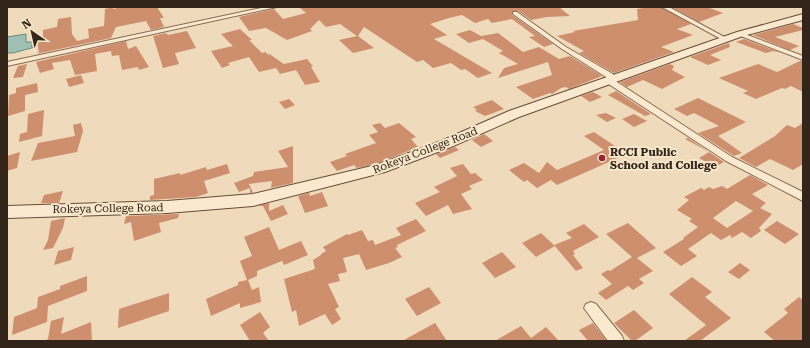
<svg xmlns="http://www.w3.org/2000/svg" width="810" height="348" font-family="'Roboto Serif',serif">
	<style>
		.water { fill: #9fbfb3; stroke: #678c80 }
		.building { fill: #ce8f6f; fill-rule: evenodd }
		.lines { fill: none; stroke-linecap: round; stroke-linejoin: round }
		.street-casing { stroke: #866b55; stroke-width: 2 }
		.secondary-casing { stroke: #674c38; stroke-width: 2 }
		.street { fill: #fae9ce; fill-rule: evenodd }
		.secondary { fill: #fae9ce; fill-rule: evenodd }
		.poi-dot { fill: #96232d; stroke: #f6e6ca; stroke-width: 1.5 }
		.labels { text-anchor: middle; stroke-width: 4; stroke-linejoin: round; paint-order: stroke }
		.street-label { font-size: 11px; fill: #34251a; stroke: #f6e6ca }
		.poi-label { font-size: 11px; font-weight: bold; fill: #34251a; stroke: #f6e6ca; text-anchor: start }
	</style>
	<rect width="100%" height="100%" fill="#efdbbb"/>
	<!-- water -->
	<polygon class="water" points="26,34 26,42 35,42 31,46 35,47 13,53 7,53 7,37"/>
	<!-- building -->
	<g class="building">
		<polygon points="113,7 113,9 122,7 157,7 164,18 160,18 164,27 151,30 146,21 116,27 111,38 36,54 39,53 37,42 43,41 43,30 57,27 58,19 71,17 72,34 77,41 89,38 88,29 104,26 105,9"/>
		<polygon points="299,7 559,7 570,16 547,17 531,20 518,11 512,11 512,15 553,44 544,47 529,37 535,36 512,19 492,23 488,19 475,23 462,15 449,18 430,24 447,35 434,39 492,73 478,78 465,69 461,70 451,63 433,68 423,60 417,62 364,27 358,36 374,48 353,53 339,40 357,36 340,24 326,27 319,20 310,29 312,31 287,40 266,28 249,31 239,17 274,9 283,19 306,13"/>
		<polygon points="650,7 661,7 691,24 677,29 693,35 661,47 674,52 614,73 579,53 584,51 557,36 575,32 573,31 638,20 637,9"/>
		<polygon points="672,7 707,7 723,13 699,22"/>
		<polygon points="793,24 803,28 803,30 775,37 799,46 790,50 753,35"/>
		<polygon points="240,29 252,40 249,40 262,53 265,52 270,56 268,53 284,64 307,59 313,66 311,67 320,82 305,85 296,70 280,74 276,68 259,72 249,57 228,63 230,65 222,68 211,51 233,46 221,34"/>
		<polygon points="470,30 481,36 498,33 523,52 539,47 559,59 570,56 602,76 569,89 566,87 561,88 552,94 550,93 533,99 516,87 552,75 548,62 498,78 504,68 518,64 499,53 503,51 483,39 469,43 456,34"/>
		<polygon points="187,31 196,48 175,53 179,64 163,68 153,36 166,33 168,35"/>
		<polygon points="744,39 781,53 773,51 766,53 736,42"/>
		<polygon points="126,41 128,49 136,46 149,67 139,70 138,67 122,70 119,55 112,56 111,51 95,54 97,71 75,75 70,60 52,63 54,69 40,73 36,62"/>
		<polygon points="729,43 730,47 710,55 721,60 708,65 690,57"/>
		<polygon points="800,61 803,61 803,92 791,86 785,89 782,88 756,99 743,93 748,91 719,78 758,64 777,72"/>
		<polygon points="27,64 23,77 13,78 18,66"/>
		<polygon points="670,64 674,66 672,70 685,77 662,89 643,80 627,87 620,82"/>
		<polygon points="81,75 84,83 69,87 66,79"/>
		<polygon points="37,83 38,92 25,95 25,111 8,116 9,95 16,93 16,88"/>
		<polygon points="616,91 651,114 645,116 608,95"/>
		<polygon points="593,92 602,97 590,102 581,96"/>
		<polygon points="698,98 746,122 718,136 742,153 734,156 698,133 719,126 694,113 687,116 674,109"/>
		<polygon points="289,99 295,105 285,109 279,102"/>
		<polygon points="492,100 504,109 485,116 475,111 477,110 473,107"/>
		<polygon points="44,110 42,136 19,142 20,134 27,132 28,114"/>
		<polygon points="606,113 616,118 607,122 596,115"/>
		<polygon points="634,114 647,121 634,127 622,119"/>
		<polygon points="81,123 83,131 77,152 31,161 38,143 75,136 73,125"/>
		<polygon points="380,123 385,128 399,123 416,137 411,139 418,147 376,164 357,168 354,165 337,171 330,162 347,156 345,154 376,143 369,135 378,132 372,125"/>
		<polygon points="803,123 803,164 793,170 770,159 756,167 739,158 775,136 787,125 795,128"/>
		<polygon points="594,132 627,154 557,185 551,180 537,188 527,180 524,182 509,170 524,163 539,173 547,162 557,170 604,150 584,136"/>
		<polygon points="484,134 493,141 481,147 472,140"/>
		<polygon points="688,138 724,162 715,167 699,158 709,152 685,139"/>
		<polygon points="293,146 293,183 271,188 272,181 249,184 253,193 250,193 250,188 239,192 234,183 253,176 254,172 288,167 278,151"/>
		<polygon points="455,147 459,150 440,158 436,154"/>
		<polygon points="20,152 17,168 7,171 7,156"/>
		<polygon points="227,164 230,173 204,181 208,193 196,197 150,200 150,196 154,195 154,179 180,173 180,175 206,167 207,170"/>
		<polygon points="463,164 471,174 475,173 483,180 469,186 472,189 461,194 472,209 453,214 448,205 426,216 415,203 440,192 434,187 457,176 450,168"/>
		<path d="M750,175L768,185L752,194L766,203L760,208L772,214L759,228L761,231L751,238L742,232L732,238L730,235L721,240L711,233L688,249L697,256L681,266L663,252L684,239L683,238L698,227L689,221L692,219L677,210L689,200L684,197L701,188L704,190L709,187L713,189L722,186L727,189ZM736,201L753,211L727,228L713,218Z"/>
		<polygon points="63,191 59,203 41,203 44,195"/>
		<polygon points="322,192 328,206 305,213 298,196 309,193 310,196"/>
		<polygon points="269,203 269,211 283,205 288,214 271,221 263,206 257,206"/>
		<polygon points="179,214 178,218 159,223 161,232 134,241 131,222 124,224 126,216"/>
		<polygon points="65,218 63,228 53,248 43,250 48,240 51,221"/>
		<polygon points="416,219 426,231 397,245 398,247 395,248 402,257 389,263 366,270 359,254 343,258 347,272 338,274 340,281 328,284 339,307 335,309 341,319 332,325 325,314 299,326 296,310 292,312 284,279 315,269 313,260 321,255 321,254 326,251 323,247 347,234 348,235 362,230 368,241 373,240 375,245 401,235 396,228"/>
		<polygon points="777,221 799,234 785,244 764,230"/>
		<polygon points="628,223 656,248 637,258 653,271 639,279 644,283 633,290 628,286 606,300 598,293 612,284 601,274 608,270 610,271 632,257 606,234"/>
		<polygon points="584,224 599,237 573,251 575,254 573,255 583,268 576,271 554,245 572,238 566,233"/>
		<polygon points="269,227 279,250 301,241 308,255 284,265 282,261 257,271 257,276 248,280 252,290 259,287 261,302 240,308 240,303 211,316 206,299 238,285 238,282 247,280 240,261 252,256 244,237"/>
		<polygon points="541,233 555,246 536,257 522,243"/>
		<polygon points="74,247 71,260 54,265 58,251"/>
		<polygon points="502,252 516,267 495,278 482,263"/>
		<polygon points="740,263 750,270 739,279 728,272"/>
		<polygon points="87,276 87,291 48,306 47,322 12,335 14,317 37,308 38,297 60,289 60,286"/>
		<polygon points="692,277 712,292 705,297 731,318 700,341 684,341 706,325 669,294"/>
		<polygon points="429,287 441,303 417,316 405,299"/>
		<polygon points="169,293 169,311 118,328 119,309"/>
		<polygon points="799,297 803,300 803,341 775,341 764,332 788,313 784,309"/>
		<polygon points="634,310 653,328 635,341 632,341 614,323"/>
		<polygon points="260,312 270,327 263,333 269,341 250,341 240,325"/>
		<polygon points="64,317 61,334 91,322 92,341 43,341 48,339 51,321"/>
		<polygon points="435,323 447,341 402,341"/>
		<polygon points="593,323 606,340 588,341 579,330"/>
		<polygon points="521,326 531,338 546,327 559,341 495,341"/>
	</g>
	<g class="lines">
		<defs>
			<g id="street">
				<polygon points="266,7 277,7 7,66 7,62"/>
				<polygon points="662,7 669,7 728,39 723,40"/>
				<polygon points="513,12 517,12 566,47 613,74 614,80 732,157 803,192 803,201 726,161 607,83 606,77 562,49 513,14"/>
				<polygon points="738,33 742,33 803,56 803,60 738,35"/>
				<polygon points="591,302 596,304 622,336 624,341 608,341 584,308 586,304"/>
			</g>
			<polygon id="secondary" points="803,14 803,20 743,36 519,117 451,147 385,172 253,206 167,213 7,218 7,206 167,201 253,194 376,165 441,141 509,111 737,32"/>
		</defs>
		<!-- street casing -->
		<use href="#street" class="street-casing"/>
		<!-- secondary casing -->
		<use href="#secondary" class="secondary-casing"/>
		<!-- street -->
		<use href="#street" class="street"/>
		<!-- secondary -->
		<use href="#secondary" class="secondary"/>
	</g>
	<!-- markers -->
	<circle class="poi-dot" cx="602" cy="158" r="4"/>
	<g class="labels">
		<!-- street labels -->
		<g class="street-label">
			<text transform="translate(425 150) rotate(-21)" y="4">Rokeya College Road</text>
			<text transform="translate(108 208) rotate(-1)" y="4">Rokeya College Road</text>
		</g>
		<!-- poi labels -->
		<g class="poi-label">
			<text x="610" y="156">RCCI Public<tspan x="610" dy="13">School and College</tspan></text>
		</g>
	</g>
	<!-- border -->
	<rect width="810" height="348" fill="none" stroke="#34251a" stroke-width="16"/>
	<!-- north arrow -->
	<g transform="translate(32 32) rotate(326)" stroke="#f6e6ca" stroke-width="3" paint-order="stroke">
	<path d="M0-3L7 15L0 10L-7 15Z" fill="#34251a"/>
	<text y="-6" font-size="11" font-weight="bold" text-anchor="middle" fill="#34251a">N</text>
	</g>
</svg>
